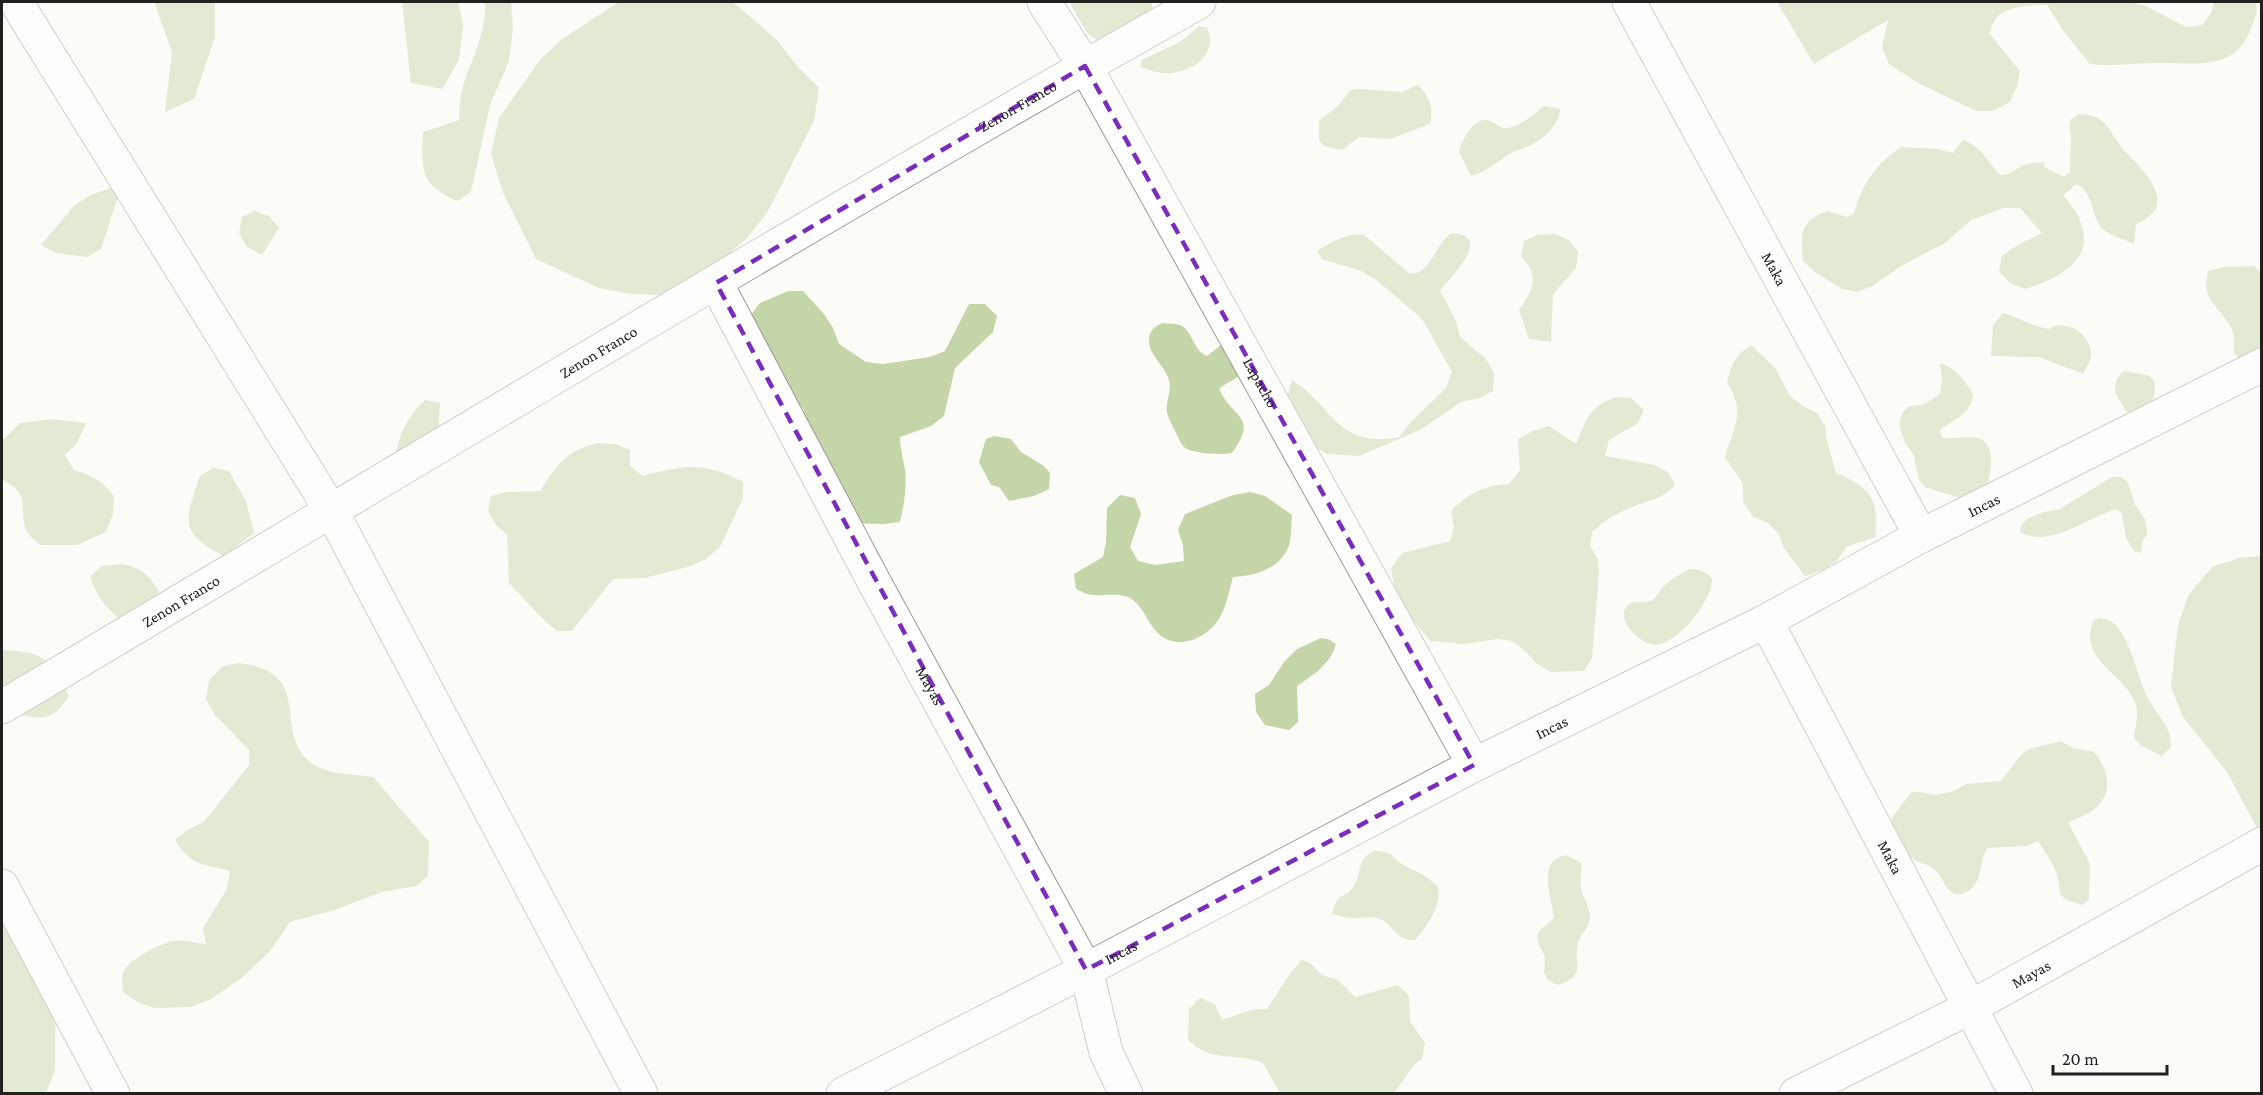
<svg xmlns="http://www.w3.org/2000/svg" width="2263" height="1095" font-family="'Crimson Pro',serif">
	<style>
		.green { fill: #c4d5a7 }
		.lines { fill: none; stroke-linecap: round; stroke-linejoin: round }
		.minor-casing { stroke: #9a9c97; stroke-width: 35 }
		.minor { stroke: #fff; stroke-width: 33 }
		.marked { fill: none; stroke: #7b2cbf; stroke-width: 4.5; stroke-dasharray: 12 8; stroke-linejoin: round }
		.labels { text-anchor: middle; stroke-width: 4.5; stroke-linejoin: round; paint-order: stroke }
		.street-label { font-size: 16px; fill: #212220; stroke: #fff }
	</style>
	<rect width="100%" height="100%" fill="#fbfcf8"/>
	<!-- green -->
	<g class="green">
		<polygon points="154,2 215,2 215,37 194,99 165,112 172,52"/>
		<polygon points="402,2 458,2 463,25 459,60 442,89 411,83"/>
		<path d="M485,2H511L513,29L509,61L490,105L471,192L457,201C419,184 422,170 423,132L459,120C459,107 460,95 464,83C473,56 487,30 485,2Z"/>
		<polygon points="619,2 733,2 778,41 797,66 819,88 814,121 768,211 748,237 697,283 666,295 631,294 599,288 536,259 503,193 491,154 499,118 540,60 562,39"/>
		<polygon points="1071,2 1152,2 1153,20 1102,43 1088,34 1071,6"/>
		<path d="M1777,2H2128L2144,5L2186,27L2202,25L2211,13L2214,2H2256C2258,12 2255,18 2251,28C2235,73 2193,62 2155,63C2133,63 2113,67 2090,64L2064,32L2047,5C2032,5 2011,6 1998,16C1994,19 1992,28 1989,33L2020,71L2017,86L2010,102L1993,111H1976L1918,83L1889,64L1882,48L1888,20L1814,64Z"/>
		<path d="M1199,26L1207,28C1220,56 1188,75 1163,73C1156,73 1147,69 1140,67L1142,60L1180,42Z"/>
		<path d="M1418,85C1430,97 1434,108 1430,124L1390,139L1359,137L1342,150L1324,146L1319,140V121L1340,104L1350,90L1359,89L1402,92Z"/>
		<path d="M1544,106L1560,109C1559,127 1540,142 1524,148C1520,150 1515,150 1511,153C1497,161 1487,172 1471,176L1459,151C1463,139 1474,115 1490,121C1496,123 1500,129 1507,128C1521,127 1533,114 1544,106Z"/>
		<path d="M2079,114C2109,115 2108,132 2124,150C2143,171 2182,205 2136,224L2134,244C2124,239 2111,236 2103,229C2090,217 2095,194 2077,184L2063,195C2106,244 2078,273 2025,289L2010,283L1999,271L2002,256L2016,246L2042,233L2020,208H2004L1971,220L1945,243L1901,266L1872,286L1857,292L1842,289L1815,272L1803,261C1801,233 1799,222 1827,211L1847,217L1854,213C1862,184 1876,164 1901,147L1937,149L1953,153L1963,140C1979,144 1989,163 2000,175C2011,175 2014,169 2024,165C2030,163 2038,163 2045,162L2044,167L2064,177L2070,172L2071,134L2069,126L2071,119Z"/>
		<polygon points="122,184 101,249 87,257 56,253 41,245 74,206 90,195"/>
		<polygon points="255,211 269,216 279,228 262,255 247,247 239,233 242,217"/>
		<path d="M1452,233C1494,235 1451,278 1440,290L1456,321L1460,337L1486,359L1494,373L1493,391L1479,398L1461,402L1420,430L1359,456L1327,454L1299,437L1287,396L1292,380C1335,408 1337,449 1399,437L1411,422L1446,388L1452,372L1424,322L1419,316L1375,279L1361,271L1322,259L1317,251C1332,242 1346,232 1364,235L1410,274C1432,274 1434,244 1452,233Z"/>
		<path d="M1554,234L1569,240L1578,252L1576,268L1553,294L1551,342L1529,339L1519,310C1534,288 1540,277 1521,256L1524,241L1538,235Z"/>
		<path d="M2254,266L2261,273V352L2240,359L2234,353C2233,346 2235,336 2232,330C2221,305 2200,303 2208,271L2223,267Z"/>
		<path d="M788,291H803L824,314L833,328L839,344L866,362L883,364L930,357L945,351L969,304H985L997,316L993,332L955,368L944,416L931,426L900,437C900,449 903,458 905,469C907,487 904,505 900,522L884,524L846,523L803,444L804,410L754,346L750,316L760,303Z"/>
		<path d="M2003,313C2020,318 2031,326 2049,329C2065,318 2089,333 2091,352C2092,360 2086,368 2083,374L2039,357L1991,356L1993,325Z"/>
		<path d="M1162,323C1168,324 1177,323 1182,326C1194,334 1193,350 1207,356L1221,345L1229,346L1240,375C1233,381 1225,383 1219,389C1234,420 1259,416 1232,453C1221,455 1190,454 1183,446C1179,441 1177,434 1174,429C1172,424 1168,418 1167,412C1165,402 1172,392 1169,380C1165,366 1148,354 1149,340C1149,331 1155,326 1162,323Z"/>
		<path d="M1751,345L1775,368L1790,396L1803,406L1817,413L1825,426L1827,441L1836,473C1870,487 1880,499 1875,537L1846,547L1837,561L1823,570L1805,576L1784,548L1779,534L1768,523L1753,517L1743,502V484L1725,457C1734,426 1746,413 1727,382C1732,363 1735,356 1751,345Z"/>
		<path d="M1940,363C1954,366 1966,382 1973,394C1972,414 1954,419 1940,430L1942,438C1952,439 1962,437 1972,437C1999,439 1991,472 1986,490L1964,499L1925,487L1919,480L1914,456L1905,442L1900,428V420L1903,412L1908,407L1924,404L1940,394L1942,378Z"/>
		<path d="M2124,371L2147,375L2154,380C2158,401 2148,411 2127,412C2118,398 2107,385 2124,371Z"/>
		<path d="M1616,397L1631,398L1644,410L1638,423L1609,440L1605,456L1654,465L1668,472L1675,485C1660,500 1651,499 1633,507C1617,512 1604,521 1592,532L1590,546L1598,559L1599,573L1592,658L1584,671L1551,672L1537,664L1526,652L1513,641L1498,639L1463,644L1431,641C1409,617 1395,601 1391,568L1402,553L1450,541L1454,527L1451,511C1468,493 1485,485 1509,484L1520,470L1518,439L1533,431L1549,426L1576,444C1587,419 1588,407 1616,397Z"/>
		<path d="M425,400L440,403L437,449L395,462C397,436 407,417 425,400Z"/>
		<path d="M52,419L86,423L77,443L65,455L74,470C92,475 102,481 114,496L113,514L106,532L77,545H41C36,541 30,537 27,532C16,506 35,498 2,479V441L20,423Z"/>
		<polygon points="994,436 1011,439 1021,452 1044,466 1050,473 1049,489 1034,496 1009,501 999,487 991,485 979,462 986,439"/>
		<path d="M598,443L615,444L630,450V466L643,476C684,465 704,461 743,482V498L720,547L706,559L691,566L645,578L613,579L572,631H557L545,621L509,583L507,535L496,525L488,511L491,496L507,492L540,491C557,465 565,451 598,443Z"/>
		<path d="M213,468L229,471L246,501L254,533L224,556C178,533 185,520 200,476Z"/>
		<path d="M2112,477H2120L2127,481L2135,505L2145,519L2147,535L2142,542L2141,553L2134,551L2126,538L2122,514L2117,509C2088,517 2049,549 2020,532L2022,524L2027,519L2044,512L2060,509Z"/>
		<path d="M1250,492L1265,496L1292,515C1291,525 1292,539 1288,548C1279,569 1254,576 1233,577C1229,590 1227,605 1220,617C1207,640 1174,653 1155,630C1145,618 1141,601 1125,596C1116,593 1103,596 1093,595C1087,595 1081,591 1076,589L1074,574L1103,557L1106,542L1107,508L1120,495L1135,498L1141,514L1130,547L1138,561L1155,565L1184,561L1183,545L1178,530L1185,514L1233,495Z"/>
		<polygon points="2261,556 2261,841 2257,828 2227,772 2183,717 2171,687 2178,625 2189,594 2212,567 2239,558"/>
		<path d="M123,564C141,568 149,575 159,591L145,632C118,623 98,603 90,576L102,566Z"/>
		<path d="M1690,569C1700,569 1705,571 1712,579C1713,600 1674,651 1650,644C1638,641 1614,617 1628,605C1635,600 1644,603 1651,601C1657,598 1659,591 1663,587C1671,579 1681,574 1690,569Z"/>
		<path d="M2099,618C2106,619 2111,620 2116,625C2134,647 2136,677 2150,702C2159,718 2172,727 2171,747L2162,756L2140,745L2134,738C2135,728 2139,715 2136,705C2127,674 2078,662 2093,621Z"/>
		<path d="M1321,638L1328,639L1336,644C1330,665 1313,675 1297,686L1298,722L1289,730L1265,725L1256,712L1255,694L1269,685L1284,662L1297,649Z"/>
		<path d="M2,650C46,652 49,659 69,696C45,733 34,709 2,718Z"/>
		<path d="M238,663C316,671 272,731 310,762C326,775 353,774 373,777L429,842L428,876L416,886L382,892L331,911L290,922L270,951L244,976L211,999L191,1007L155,1008L139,1003L123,992C123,986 121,978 123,973C126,961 161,943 173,941C183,939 195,943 206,944L203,928L227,889L230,871C204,864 190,866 175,840L187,830L204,822L249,765V750L215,715L206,699L209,680L222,667Z"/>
		<path d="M2062,741C2072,750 2080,750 2093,751C2120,784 2107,811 2068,822L2090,864L2089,899L2082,905L2066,900L2060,894C2059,870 2051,861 2038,841L2026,846L1987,848C1978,863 1984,883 1966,892C1948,901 1945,880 1936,871C1929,864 1919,863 1911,858C1873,834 1890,819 1912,792H1920L1935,795L1951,792L1967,784L2001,781L2022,754L2029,749Z"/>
		<path d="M1375,851C1393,851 1392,858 1405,866C1420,874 1424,873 1438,887C1442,905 1427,927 1415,940C1394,941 1395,925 1380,919C1371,915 1360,919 1351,918C1345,918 1338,915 1332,914C1337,890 1347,899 1354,886C1362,872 1357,857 1375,851Z"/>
		<path d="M1566,855L1582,863C1581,871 1580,880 1581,887C1582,898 1591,907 1590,919C1589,928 1582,932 1579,940C1571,958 1590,977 1557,985L1548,980L1544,973L1545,957L1538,943L1537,936L1541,929L1554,918C1553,897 1535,861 1566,855Z"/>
		<polygon points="2,877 56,967 55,1070 46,1093 2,1093"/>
		<path d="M1302,960L1310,963L1322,975L1338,980L1355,997L1398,985L1409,996L1410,1021L1425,1043L1422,1059L1415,1064L1394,1093H1280L1263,1063C1232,1051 1213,1064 1188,1040L1189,1009L1200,998L1215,1004L1222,1020L1251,1010L1267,1009L1291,972Z"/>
	</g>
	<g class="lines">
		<defs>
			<g id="minor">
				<polyline points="16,2 332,512 641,1094"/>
				<path id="s1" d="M1044,2L1085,66L1474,765"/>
				<path id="s2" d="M1629,2L1921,536"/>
				<path id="s3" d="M716,283L873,580L1086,970L1106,1052L1126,1094"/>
				<path id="s4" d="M1766,621L2016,1094"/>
				<path id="s5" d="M2,707C400,471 796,229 1199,2"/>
				<polyline points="2,886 113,1094"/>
				<path id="s6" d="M843,1094L1086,970L1474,765L1766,621L1921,536L2262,365"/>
				<path id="s7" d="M1796,1094L1971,1007L2262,844"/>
			</g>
		</defs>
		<!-- minor casing -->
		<use href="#minor" class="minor-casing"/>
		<!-- minor -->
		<use href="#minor" class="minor"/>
	</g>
	<!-- marked area -->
	<path d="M0 0H2263V1095H0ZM1085,66L1474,765L1086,970L716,283Z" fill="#fbfcf8" fill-opacity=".55" fill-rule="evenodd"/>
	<path class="marked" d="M1085,66L1474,765L1086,970L716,283Z"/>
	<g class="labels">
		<!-- street labels -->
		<g class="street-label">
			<text dy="6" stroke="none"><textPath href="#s5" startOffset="1180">Zenon Franco</textPath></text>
			<text dy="6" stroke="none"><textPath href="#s2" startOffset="304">Maka</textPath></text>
			<text dy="6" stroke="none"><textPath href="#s5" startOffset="694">Zenon Franco</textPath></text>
			<text dy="6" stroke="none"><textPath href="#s1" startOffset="438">Lapacho</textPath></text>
			<text dy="6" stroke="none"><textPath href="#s6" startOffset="1284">Incas</textPath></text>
			<text dy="6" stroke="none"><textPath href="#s5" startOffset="208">Zenon Franco</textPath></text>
			<text dy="6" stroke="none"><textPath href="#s3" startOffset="456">Mayas</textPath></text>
			<text dy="6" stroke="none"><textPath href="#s6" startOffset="798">Incas</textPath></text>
			<text dy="6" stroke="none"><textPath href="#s4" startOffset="267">Maka</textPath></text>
			<text dy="6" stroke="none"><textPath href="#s6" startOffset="312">Incas</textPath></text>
			<text dy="6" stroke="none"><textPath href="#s7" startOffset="264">Mayas</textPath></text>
		</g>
	</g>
	<!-- border -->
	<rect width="2263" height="1095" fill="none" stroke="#212220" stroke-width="6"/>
	<!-- scale -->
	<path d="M2053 1065v9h114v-9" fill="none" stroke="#212220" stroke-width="3"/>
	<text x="2062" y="1065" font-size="18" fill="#212220" stroke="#ffffff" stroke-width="4.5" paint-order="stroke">20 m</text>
</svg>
